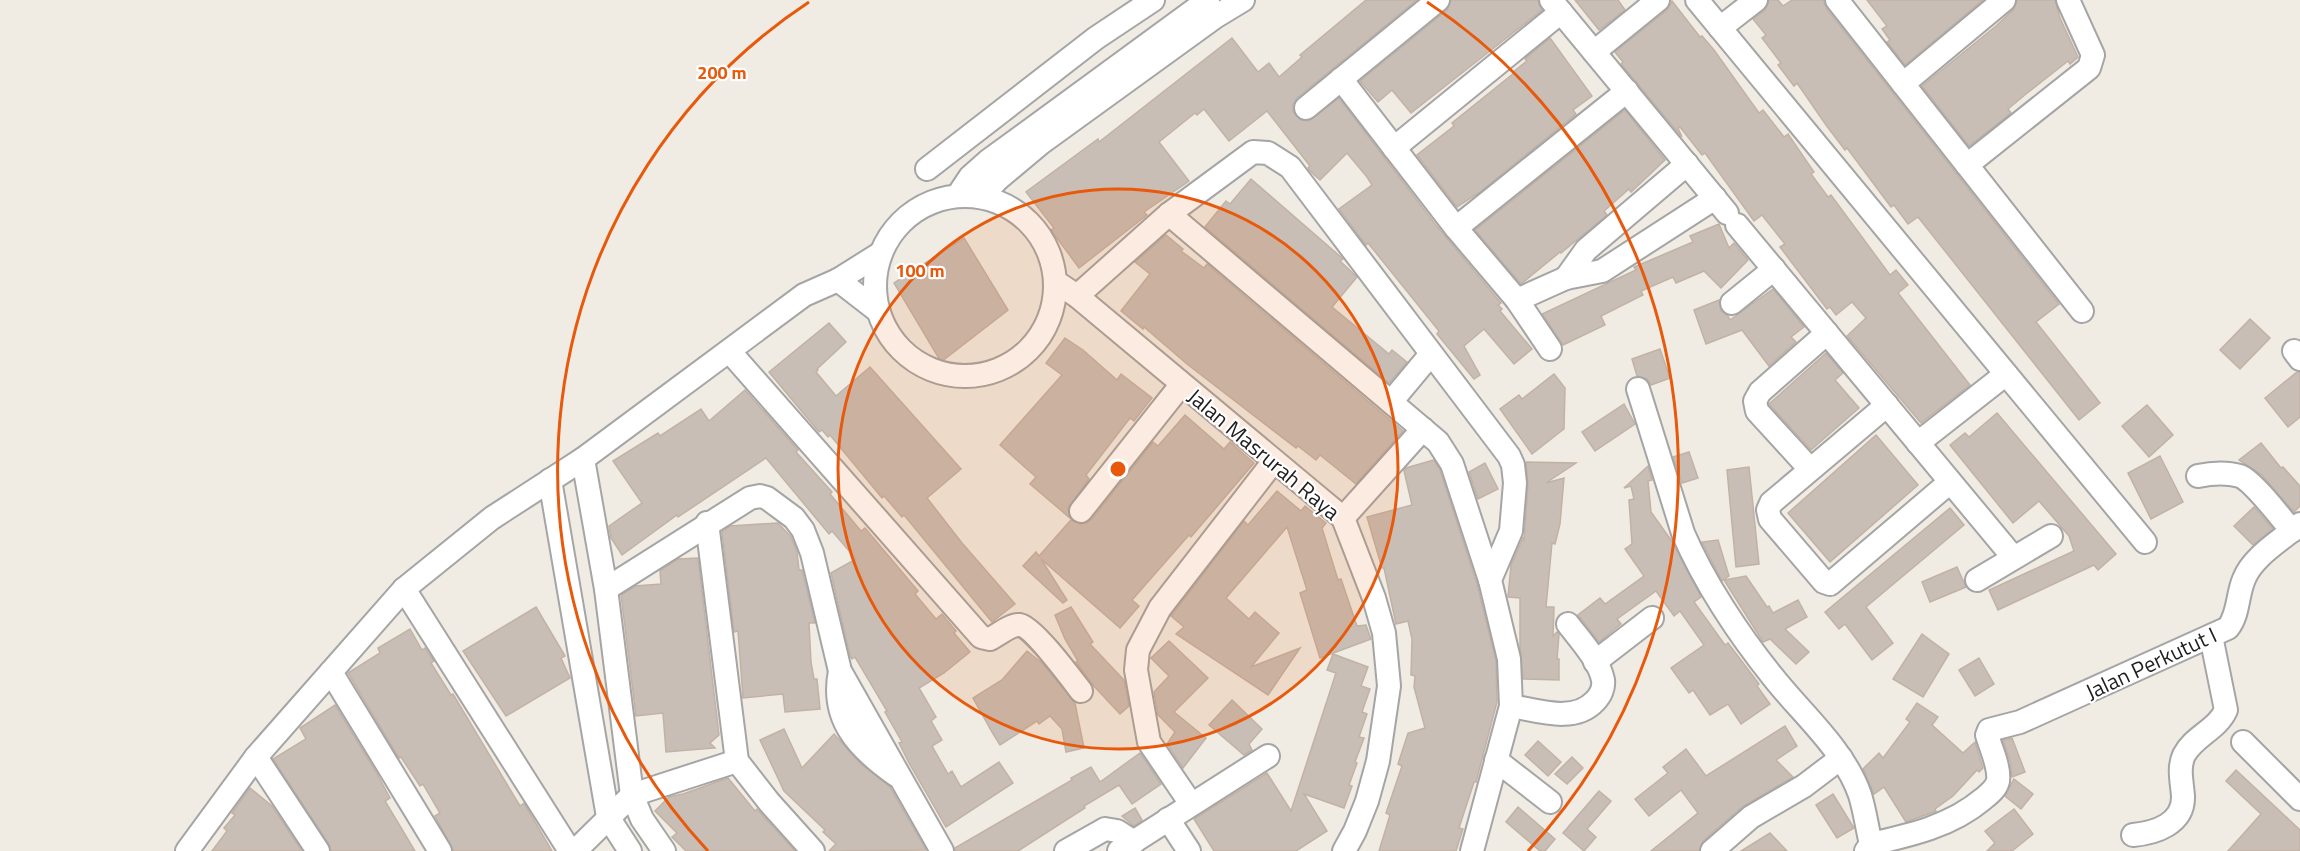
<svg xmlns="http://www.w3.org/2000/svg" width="2300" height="851" font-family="'Titillium Web',sans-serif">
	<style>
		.building { fill: #c8beb6; stroke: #c2b2a4; stroke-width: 1.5 }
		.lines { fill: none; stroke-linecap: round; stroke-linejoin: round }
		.minor-casing { stroke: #a5a5a5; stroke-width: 26 }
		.minor { stroke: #fff; stroke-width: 22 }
		.ring { fill: none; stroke: #e8590c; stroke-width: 3 }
		.labels { text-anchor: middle; stroke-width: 4.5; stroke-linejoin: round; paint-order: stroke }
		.street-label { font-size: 22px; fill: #1e1e1e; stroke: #fff }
		.centre { fill: #e8590c; stroke: #fff; stroke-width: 3 }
		.ring-label { font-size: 18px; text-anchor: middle; font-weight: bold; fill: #e8590c; stroke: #fff; stroke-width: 4.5; stroke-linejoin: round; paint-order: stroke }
	</style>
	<rect width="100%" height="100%" fill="#f0ece3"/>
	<!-- building -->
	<g class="building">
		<polygon points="1366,0 1417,0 1297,98 1293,104 1293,111 1301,120 1309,121 1339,98 1435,224 1501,303 1498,305 1502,309 1500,311 1532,349 1514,364 1484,329 1464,346 1480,375 1474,379 1437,334 1439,331 1368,243 1366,245 1339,209 1372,185 1367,177 1347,153 1320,180 1309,170 1308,168 1310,166 1267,111 1229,141 1204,109 1197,115 1195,113 1159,142 1189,181 1144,212 1147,215 1079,268 1051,230 1054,228 1026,192 1098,139 1099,142 1232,38 1258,72 1269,63 1279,77 1302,57 1300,55"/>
		<polygon points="1451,0 1538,0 1542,10 1411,113 1392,90 1378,102 1360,81 1447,10"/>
		<polygon points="1575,0 1618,0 1625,10 1599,30"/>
		<polygon points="1769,0 1778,0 1783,6 1792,0 1823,0 1826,8 2059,304 2036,322 2100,403 2079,420 1918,217 1908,224 1894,205 1891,207 1847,148 1845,150 1826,125 1797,83 1794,86 1778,65 1781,63 1762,38 1766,35 1753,19 1765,10"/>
		<polygon points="1867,0 1983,0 1905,65 1887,42 1890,40 1882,29 1887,26"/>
		<polygon points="2017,0 2055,0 2060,18 2078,57 2070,64 2068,61 2026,94 2008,109 2011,113 1969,146 1922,86 1996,26 2013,10"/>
		<polygon points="1672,1 1700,37 1702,36 1714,50 1759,113 1763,110 1784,137 1788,134 1814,172 1811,174 1828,197 1831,195 1890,275 1896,270 1908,285 1898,293 1970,385 1921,423 1847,336 1866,318 1852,302 1836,315 1830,307 1827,309 1780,247 1785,244 1762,215 1754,221 1705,153 1702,155 1680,127 1678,128 1682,137 1621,64 1623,62 1615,52 1667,10"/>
		<polygon points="1550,38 1592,96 1573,110 1576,114 1480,192 1457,207 1417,155 1454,126 1452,123 1514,73 1513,72 1527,61 1525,59"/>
		<polygon points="1625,110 1665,160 1631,192 1629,189 1604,211 1607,215 1561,253 1560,252 1521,284 1475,230"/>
		<polygon points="1251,179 1342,258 1343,259 1340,261 1357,277 1332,307 1389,354 1392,350 1407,362 1389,383 1205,227 1226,201 1230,204"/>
		<polygon points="1719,224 1729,248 1734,243 1748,260 1721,288 1704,271 1676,283 1673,277 1641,291 1643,295 1601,316 1605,325 1563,345 1542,314 1636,270 1634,267 1693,242 1690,236"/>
		<polygon points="1166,235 1183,249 1181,251 1204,268 1207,264 1403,431 1356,484 1320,455 1316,460 1298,446 1296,448 1187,364 1144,327 1143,329 1121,311 1150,274 1135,262"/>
		<polygon points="964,238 1008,310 941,362 894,283"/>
		<polygon points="1773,289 1804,327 1791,337 1796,342 1771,364 1769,366 1742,330 1706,344 1694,310 1719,300 1721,311 1728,316 1730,320"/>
		<polygon points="2250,319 2270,338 2240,369 2220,350"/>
		<polygon points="829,323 846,342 817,369 818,370 816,372 836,396 870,367 961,469 927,498 962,543 1015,604 992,622 904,515 902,517 884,496 882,498 830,435 828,437 822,430 819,432 769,372"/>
		<polygon points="1065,338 1083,350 1117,380 1121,374 1152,398 1134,421 1130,418 1086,475 1089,479 1068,508 1070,518 1030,484 1036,477 1000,445 1062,375 1046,363"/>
		<polygon points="1660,349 1670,378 1651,385 1647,379 1637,376 1632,359"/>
		<polygon points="1826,353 1843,373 1835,380 1859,408 1811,450 1769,404"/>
		<polygon points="2297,372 2300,372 2300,417 2288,427 2265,398"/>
		<polygon points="1554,374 1565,388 1564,429 1532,454 1500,409 1519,395 1522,399"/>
		<polygon points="745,390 798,450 796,452 832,492 830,494 861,531 865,528 918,591 915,594 936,619 942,614 956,631 954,633 970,652 944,673 919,688 936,717 931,721 942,740 932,746 948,774 952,771 961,787 999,762 1013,783 946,827 909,763 899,743 902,742 885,712 887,711 855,657 852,659 850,656 831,573 856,559 832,531 829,534 766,458 678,517 677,515 622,555 611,538 609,526 642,503 613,461 658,433 660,436 701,409 709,421"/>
		<polygon points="1624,404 1635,424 1595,451 1582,432"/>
		<polygon points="2147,405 2173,435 2149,457 2122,426"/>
		<polygon points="1997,413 2116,554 2098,570 2094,565 1998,610 1989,590 2074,551 2069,536 2039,501 2013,523 1950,445 1965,433 1969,437"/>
		<polygon points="1185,415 1224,449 1230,442 1254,463 1191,537 1189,535 1132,600 1139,606 1120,628 1041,559 1067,600 1063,603 1023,566 1036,552 1039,556 1071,520 1080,524 1086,523 1092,519 1153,442 1158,446"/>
		<polygon points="1876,435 1918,485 1830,562 1788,513"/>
		<polygon points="2261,443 2281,468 2283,467 2300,486 2300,506 2294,512 2262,475 2239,460"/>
		<polygon points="1689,452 1698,478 1682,483 1673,457"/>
		<polygon points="2160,456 2183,502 2151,519 2128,473"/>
		<polygon points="1434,460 1440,470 1477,584 1496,661 1497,702 1476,782 1474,782 1459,828 1463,829 1456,851 1379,851 1390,815 1386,813 1402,766 1398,764 1408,733 1425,728 1414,687 1415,676 1411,675 1412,639 1408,621 1396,624 1384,568 1382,568 1367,517 1412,505 1404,471 1406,468"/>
		<polygon points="1526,462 1576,463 1546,483 1564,478 1560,524 1555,544 1552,543 1546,607 1554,607 1553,636 1557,632 1559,634 1557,659 1559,659 1559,680 1523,679 1520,647 1520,598 1508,597 1511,565 1523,538 1524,540 1528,484"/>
		<polygon points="1485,463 1498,489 1478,499 1469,472"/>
		<polygon points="1648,466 1652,480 1648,481 1651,512 1673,543 1701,597 1694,602 1725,645 1728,643 1759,684 1757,686 1770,704 1741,724 1728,704 1710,715 1693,690 1689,693 1671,668 1704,645 1680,611 1674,616 1656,591 1617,619 1621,624 1599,642 1578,615 1600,598 1605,604 1644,576 1625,549 1632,544 1629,500 1634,499 1631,486 1624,488"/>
		<polygon points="1749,467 1759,564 1736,567 1727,470"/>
		<polygon points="1277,491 1301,511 1305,506 1326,523 1322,528 1338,580 1341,579 1357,626 1366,625 1371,639 1320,658 1300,593 1307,590 1287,527 1226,598 1249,619 1255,612 1279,633 1251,667 1300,648 1268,695 1176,634 1184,627 1171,616 1244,521 1248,525"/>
		<polygon points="2254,507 2273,529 2253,545 2234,526"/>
		<polygon points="1950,508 1964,525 1866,607 1893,643 1872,660 1845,624 1839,629 1825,612"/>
		<polygon points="778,523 791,537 797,552 799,570 802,570 815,623 809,623 811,662 814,679 817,679 820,709 785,712 783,694 743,698 738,631 734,632 722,532 730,526"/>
		<polygon points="1718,540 1729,576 1722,581 1702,542"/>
		<polygon points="698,558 719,735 710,743 715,748 666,752 663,713 636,716 621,595 635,586 661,584 660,571 678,559"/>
		<polygon points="1957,567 1966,587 1930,602 1922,582"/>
		<polygon points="1746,576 1767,607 1769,606 1773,613 1798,600 1807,617 1785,629 1809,652 1796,664 1770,639 1763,642 1724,580"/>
		<polygon points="536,607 565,656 561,658 570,678 506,716 463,651"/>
		<polygon points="1071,607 1093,642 1090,644 1124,680 1129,706 1120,714 1093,685 1076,662 1078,661 1065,639 1055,615"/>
		<polygon points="410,629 422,650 425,648 434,661 431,663 451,695 453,694 520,806 524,803 552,851 454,851 435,816 440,813 423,784 420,786 401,757 399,758 348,673 380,653 378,648"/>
		<polygon points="1922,634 1949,654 1923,697 1893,679"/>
		<polygon points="1169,641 1208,678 1174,712 1206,738 1183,768 1167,744 1175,732 1158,715 1154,692 1169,676 1151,658"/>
		<polygon points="1027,651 1042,663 1075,703 1084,748 1066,752 1062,729 1050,716 1039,724 1037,721 1000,745 992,732 973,698 1002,680"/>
		<polygon points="1333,654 1368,667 1361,686 1370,689 1362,712 1367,714 1359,737 1364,738 1355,762 1357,763 1349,785 1352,786 1344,808 1304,794 1327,831 1296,851 1214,851 1194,819 1267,773 1291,811 1336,673 1327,670"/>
		<polygon points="1979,658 1994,684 1975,696 1959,670"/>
		<polygon points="1232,700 1262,729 1249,744 1252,750 1244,755 1209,725"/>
		<polygon points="1917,703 1938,717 1932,725 1963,753 1975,742 1983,768 1979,772 1977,770 1953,796 1935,809 1936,811 1906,822 1884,787 1874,794 1863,769 1879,753 1883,758 1910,722 1906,719"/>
		<polygon points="335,705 376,772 390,798 385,801 415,851 331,851 329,844 273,759 306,739 300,728"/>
		<polygon points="1785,726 1797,746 1776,760 1793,777 1742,807 1703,841 1699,851 1651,851 1698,813 1681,790 1649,816 1635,799 1668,773 1663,767 1686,749 1706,776"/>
		<polygon points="784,729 802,768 834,734 861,764 890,787 926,850 829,851 836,844 823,832 825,830 784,791 760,740"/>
		<polygon points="2012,738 2025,772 2012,777 2010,761 2003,740"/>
		<polygon points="1538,741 1561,762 1548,776 1525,755"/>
		<polygon points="1140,753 1161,784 1132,804 1119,785 1084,806 1085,808 1018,851 955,851 955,848 1072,780 1071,778 1091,767 1100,782"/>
		<polygon points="1572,757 1583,768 1567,784 1555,774"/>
		<polygon points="2236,770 2300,830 2300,851 2228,851 2261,814 2226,781"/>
		<polygon points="728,778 755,811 757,809 795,851 686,851 672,837 677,833 655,811 669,797 683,794"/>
		<polygon points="2014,779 2033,794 2021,809 2005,796"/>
		<polygon points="250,788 272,806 302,851 212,851 227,831 224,828 235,815 232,813"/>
		<polygon points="1599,791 1611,801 1587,829 1596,837 1584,851 1563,833"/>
		<polygon points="1833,794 1854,828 1837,838 1816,805"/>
		<polygon points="1518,807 1555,839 1545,851 1540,851 1506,822"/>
		<polygon points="1135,808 1142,820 1134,826 1122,816"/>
		<polygon points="2014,809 2033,834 2012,851 1987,851 1995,843 1985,831"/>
		<polygon points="1770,833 1787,851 1741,851"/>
	</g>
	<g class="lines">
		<defs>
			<g id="minor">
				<polyline points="1551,0 1727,213"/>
				<polyline points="1697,0 2145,542"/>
				<polyline points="1837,0 2082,311"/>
				<polyline points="1720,28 1756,0"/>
				<polyline points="1594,52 1658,0"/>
				<polyline points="1341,79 1456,228 1517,300 1550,349"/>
				<polyline points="1903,84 2004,0"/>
				<polyline points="1306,108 1438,0"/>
				<polyline points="1394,148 1561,12"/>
				<polyline points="1967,165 2089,68 2093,55 2068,0"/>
				<polyline points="927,169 1096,38 1153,0"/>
				<polyline points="958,195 970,177 988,161 1208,0"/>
				<circle cx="965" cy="286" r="90"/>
				<polyline points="981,197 998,179 1041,143 1215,17 1243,0"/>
				<polyline points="1169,214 1438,442 1452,464 1490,580"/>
				<polyline points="1737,225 2013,557"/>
				<polyline points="1456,228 1627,91"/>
				<polyline points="1566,278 1586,250 1687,164"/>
				<polyline points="838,280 878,311"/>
				<polyline points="1056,282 1077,296 1343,518 1374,598 1384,633 1389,686 1378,761 1367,801 1355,831 1344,851"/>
				<polyline points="1077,296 1169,214 1253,152 1268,153 1290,167 1509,456 1513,465 1515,483 1511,531 1490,580 1509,659 1511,706 1472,851"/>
				<polyline points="1517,300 1566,278 1602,271 1715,198"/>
				<polyline points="1732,303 1774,269"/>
				<polyline points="2294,351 2300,359"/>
				<path d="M730,352L981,637L990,639C998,635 1011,624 1020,625C1033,627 1071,678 1081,691"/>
				<path d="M1638,389L1683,533C1704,582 1739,635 1773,677C1802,714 1844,749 1860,795C1865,811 1867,828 1871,844L1866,851"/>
				<polyline points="1391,402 1431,354"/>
				<polyline points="1887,405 1771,503 1768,510 1770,519 1824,582 1830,584 1950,482"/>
				<polyline points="1918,443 2006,374"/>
				<polyline points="1809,468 1757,411 1755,401 1760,392 1827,333"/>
				<path d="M2198,476C2212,473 2226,472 2240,476C2253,481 2282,519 2292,531"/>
				<polyline points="550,480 608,817 630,851"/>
				<polyline points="1081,511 1181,385"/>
				<polyline points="1343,518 1423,429"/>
				<polyline points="707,523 737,761 769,802 813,851"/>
				<polyline points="1977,580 2051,536"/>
				<polyline points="404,589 570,851"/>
				<polyline points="606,589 750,498 760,496 767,498 794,518 803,530 812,553 840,671 942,851"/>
				<polyline points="1595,662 1652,618"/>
				<path d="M840,671C830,720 859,749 896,775"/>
				<polyline points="331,672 440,851"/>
				<path d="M1511,706C1537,710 1574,724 1595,701C1601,695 1604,687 1603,680C1599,660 1580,640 1568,624"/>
				<polyline points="2243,742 2300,799"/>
				<polyline points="256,757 318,851"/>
				<polyline points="1496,760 1550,802"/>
				<polyline points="1191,804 1149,742 1136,670 1138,650 1160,608 1274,461"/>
				<polyline points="1168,819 1189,851"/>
				<path d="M2133,835C2155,833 2184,824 2183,796C2182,782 2178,768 2184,755C2194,736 2217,730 2226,710L2211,636"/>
				<path d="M1871,844C1911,835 1951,826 1983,799C1989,794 1996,789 1998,781C2000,767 1991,749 1987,735L1989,730L2020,722L2228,628C2239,614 2237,595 2244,579C2253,556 2282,540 2300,524"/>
				<polyline points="187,851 256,757 404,589 492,518 583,459"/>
				<polyline points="575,851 632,795 737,761"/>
				<polyline points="664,851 642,819 632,795 606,589 583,459 804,295 838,280 881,253"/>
				<polyline points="1066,851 1105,829 1117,831 1134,842"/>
				<polyline points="1119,851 1268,756"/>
				<polyline points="1712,851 1751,817 1804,786 1841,758"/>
			</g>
		</defs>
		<!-- minor casing -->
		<use href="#minor" class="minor-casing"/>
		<!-- minor -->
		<use href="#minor" class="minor"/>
	</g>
	<!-- distance rings -->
	<circle cx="1118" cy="469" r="280" fill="#e8590c" fill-opacity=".12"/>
	<g class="ring">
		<circle cx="1118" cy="469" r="280"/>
		<path d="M708 851A560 560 0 0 1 809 2M1427 2A560 560 0 0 1 1528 851"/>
	</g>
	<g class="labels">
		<!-- street labels -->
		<g class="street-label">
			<text transform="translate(1264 454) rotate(40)" y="8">Jalan Masrurah Raya</text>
			<text transform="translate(2151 663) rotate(-25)" y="8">Jalan Perkutut I</text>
		</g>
	</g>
	<circle cx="1118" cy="469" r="9" class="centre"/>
	<g class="ring-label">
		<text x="722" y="79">200 m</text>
		<text x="920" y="277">100 m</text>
	</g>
</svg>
